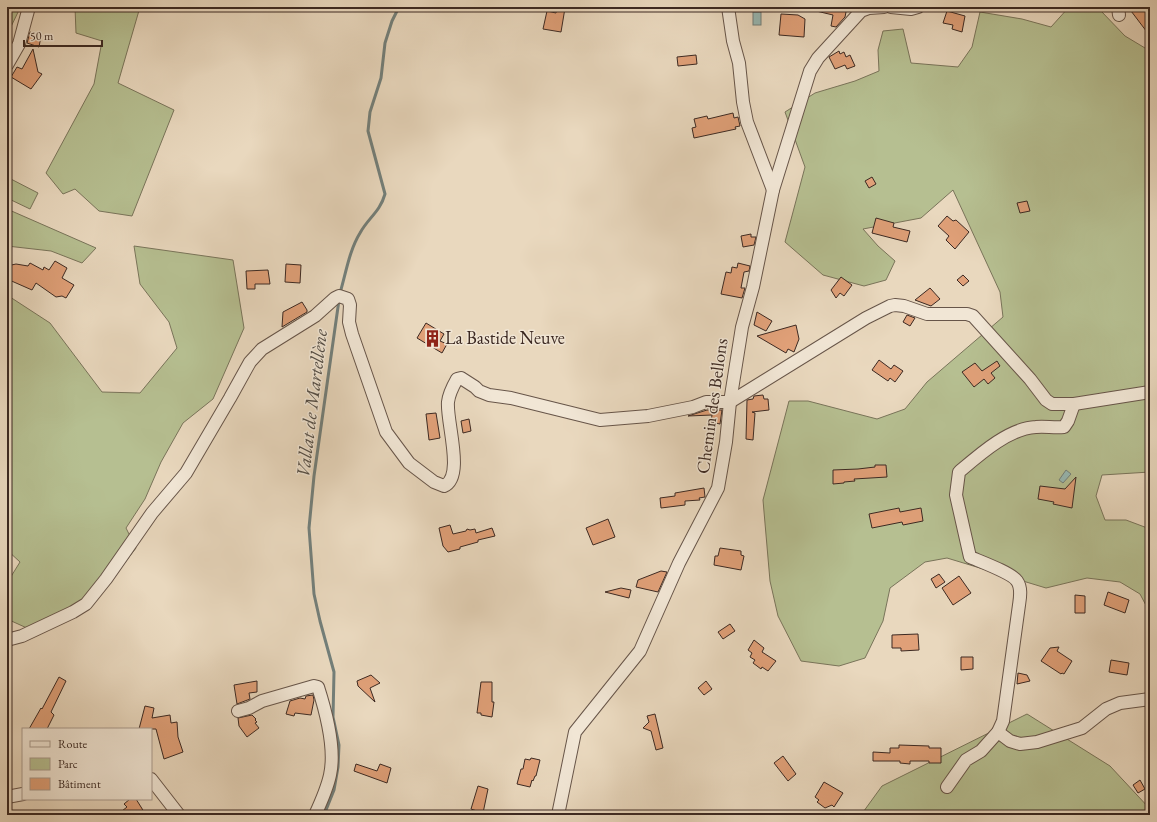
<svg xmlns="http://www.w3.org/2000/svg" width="1157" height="822" font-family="'EB Garamond',serif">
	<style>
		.green { fill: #b6bf91; stroke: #79745a }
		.water { fill: #97b9b4; stroke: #737f7a }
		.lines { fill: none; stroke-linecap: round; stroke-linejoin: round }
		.stream { stroke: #737f7a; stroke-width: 3 }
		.building { fill: #e0a078; stroke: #3c2922 }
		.street-casing { stroke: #675549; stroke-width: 14 }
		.street { stroke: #f1e6d5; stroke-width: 12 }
		.labels { text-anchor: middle; stroke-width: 3; stroke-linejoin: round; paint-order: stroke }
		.poi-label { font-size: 18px; fill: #3c2922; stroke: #f1e6d5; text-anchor: start }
		.street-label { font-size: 18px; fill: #3c2922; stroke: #f1e6d5 }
		.water-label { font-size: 19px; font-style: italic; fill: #534d46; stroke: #f1e6d5 }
	</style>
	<rect width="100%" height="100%" fill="#e9d8be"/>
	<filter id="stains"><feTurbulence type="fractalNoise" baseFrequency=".005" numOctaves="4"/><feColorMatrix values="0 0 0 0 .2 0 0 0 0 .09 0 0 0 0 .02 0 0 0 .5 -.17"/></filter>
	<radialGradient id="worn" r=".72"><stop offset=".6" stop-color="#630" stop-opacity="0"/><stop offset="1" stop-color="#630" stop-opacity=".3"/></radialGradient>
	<!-- green -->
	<g class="green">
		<polygon points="7,7 37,7 35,10 20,8 7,35"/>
		<polygon points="75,7 140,7 118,83 174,110 132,216 99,211 75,189 63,194 46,173 94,84 102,41 76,33"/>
		<polygon points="1069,7 1085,7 1101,11 1125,36 1150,51 1150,472 1102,475 1096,496 1105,520 1126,520 1150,529 1150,613 1140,594 1120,582 1087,578 1046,588 947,558 925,562 890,588 883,621 865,658 839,666 801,661 778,616 770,581 763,500 789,401 808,401 877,419 905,409 927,382 1003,317 1000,292 953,190 921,218 863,229 878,246 895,261 886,280 864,286 823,275 785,242 805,167 785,112 815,93 855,81 879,71 878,50 883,31 903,29 911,63 958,67 972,47 980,12 1022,19 1051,27"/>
		<polygon points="7,177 38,193 30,209 7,198"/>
		<polygon points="7,209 96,248 82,263 51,251 7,246"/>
		<polygon points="134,246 233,260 244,328 213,399 183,423 161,462 145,499 126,528 136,548 106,587 38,633 7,619 7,583 20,562 7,550 7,295 50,323 102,392 140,393 177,348 169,322 140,284"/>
		<polygon points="1027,714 1110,766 1150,809 1150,815 861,815 882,786"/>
	</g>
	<!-- water -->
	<g class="water">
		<rect x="753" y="12" width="8" height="13"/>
		<polygon points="1066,470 1071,474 1063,483 1059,480"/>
	</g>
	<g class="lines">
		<!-- stream -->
		<g class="stream">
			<path d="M340,293C346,273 349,251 360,233C368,218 380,212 385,194L368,131L370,112L381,78L385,43L392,21L399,7"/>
			<polyline points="324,815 334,790 338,767 339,745 333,717 334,672 320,621 314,594 309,528 314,476 339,300"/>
		</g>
	</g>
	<!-- building -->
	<g class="building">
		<polygon points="557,7 565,8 561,32 543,29 547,11 556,13"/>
		<polygon points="812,7 847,7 845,17 836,27 831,26 833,15 812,10"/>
		<polygon points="1128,7 1144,7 1150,16 1150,36"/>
		<polygon points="947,11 965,16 962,32 952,29 953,25 943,23"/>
		<polygon points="781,14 798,15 805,19 804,37 779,35"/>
		<polygon points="30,32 41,36 39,47 27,43"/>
		<polygon points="33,49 38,72 42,74 31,89 11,77 17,67 22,69"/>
		<polygon points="839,51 840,54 844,52 846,57 850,55 855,66 847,69 845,65 835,69 829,57"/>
		<polygon points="696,55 697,64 678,66 677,57"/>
		<polygon points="733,113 734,118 738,117 740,126 735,127 736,129 694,138 692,128 696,127 694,119 707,116 708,119"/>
		<polygon points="872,177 876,184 869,188 865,181"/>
		<polygon points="1027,201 1030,211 1020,213 1017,203"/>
		<polygon points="947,216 953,221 956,220 969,232 955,249 946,240 949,236 938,226"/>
		<polygon points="876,218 894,223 893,227 910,231 907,242 872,233"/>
		<polygon points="751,234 751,237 756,237 754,245 743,247 741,236"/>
		<polygon points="55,261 67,268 62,278 74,285 66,298 62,296 56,297 36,283 32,290 7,279 11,272 7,270 7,266 16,264 28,266 30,263 43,270 44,267 49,270"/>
		<polygon points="738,263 750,266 749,271 744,272 741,288 745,288 742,298 721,294 726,272 731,273 732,267 737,268"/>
		<polygon points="286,264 301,265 300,283 285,282"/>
		<polygon points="268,270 270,284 255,284 255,289 247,289 246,271"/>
		<polygon points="963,275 969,281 963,286 957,280"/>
		<polygon points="841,277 852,285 844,296 840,293 836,298 831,290"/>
		<polygon points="930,288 940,299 931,306 915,300"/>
		<polygon points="302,302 307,310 307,312 282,327 283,312"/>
		<polygon points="757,312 772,321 766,331 754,325"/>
		<polygon points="907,315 915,318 910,326 903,322"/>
		<polygon points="426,323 444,334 440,341 447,344 442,353 417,338"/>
		<polygon points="796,325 799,339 794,352 788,349 786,353 757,336"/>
		<polygon points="879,360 891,369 894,365 903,371 895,382 890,378 888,381 872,370"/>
		<polygon points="997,361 1000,366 991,373 995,378 988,384 984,379 974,387 962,372 975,363 982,371"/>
		<polygon points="763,395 764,399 768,399 769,410 752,412 755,413 753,440 746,439 747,400 753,399 754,396"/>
		<polygon points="707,410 722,410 720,424 711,422 712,415 688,416"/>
		<polygon points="436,413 440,438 429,440 426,414"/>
		<polygon points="469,419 471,431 463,433 461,421"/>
		<polygon points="875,465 886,465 887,477 854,479 855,481 844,482 844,483 833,484 833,470 858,469 875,467"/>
		<polygon points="1076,477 1072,508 1053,504 1054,502 1038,499 1040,486 1065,489"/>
		<polygon points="704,488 705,497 699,498 700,500 685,501 685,505 661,508 660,498 675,496 675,493"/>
		<polygon points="899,508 900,512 921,508 923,521 903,525 902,522 872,528 869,514"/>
		<polygon points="608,519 615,537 593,545 586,528"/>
		<polygon points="450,525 453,534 466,531 467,529 470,530 475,529 476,533 492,528 495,536 478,540 478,542 460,547 460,549 448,552 443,546 439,528"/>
		<polygon points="720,548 741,551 741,555 744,556 741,570 714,565 715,556 718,556"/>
		<polygon points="661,571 667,572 658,592 636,587 638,580"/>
		<polygon points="939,574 945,582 936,588 931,579"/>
		<polygon points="959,576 971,593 953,605 942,588"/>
		<polygon points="621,588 631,590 629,598 605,592"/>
		<polygon points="1108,592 1129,600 1125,613 1104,605"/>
		<polygon points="1075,595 1085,596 1085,613 1075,613"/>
		<polygon points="730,624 735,631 723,639 718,632"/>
		<polygon points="918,634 919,650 901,651 901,648 892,648 892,635"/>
		<polygon points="754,640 764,648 762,652 776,661 768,671 762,667 761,669 753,663 755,660 750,657 752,653 748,650"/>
		<polygon points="1059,647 1057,651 1072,661 1064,674 1062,673 1061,674 1041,661 1050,648"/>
		<polygon points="961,657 973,657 973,669 961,670"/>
		<polygon points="1111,660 1129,663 1127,675 1109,672"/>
		<polygon points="1018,673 1027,675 1030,681 1017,684"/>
		<polygon points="371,675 380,683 370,688 375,702 358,686 357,681"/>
		<polygon points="59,677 66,681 51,712 54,715 47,729 29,729 41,708 42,709"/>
		<polygon points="257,681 257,692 249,693 250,699 237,704 234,685"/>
		<polygon points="706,681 712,689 704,695 698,688"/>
		<polygon points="481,682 492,682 492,702 494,702 492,717 481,715 481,713 477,713"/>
		<polygon points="313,695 314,700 311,715 295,713 294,716 286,714 290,701 300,698 305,699 306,696"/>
		<polygon points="145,706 154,708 152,718 170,715 171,723 177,722 178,737 183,752 164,759 156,729 139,729"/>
		<polygon points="655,714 663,748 656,750 651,731 643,728 649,722 647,716"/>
		<polygon points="252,715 256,719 255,720 257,722 255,723 259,728 247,737 239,726 238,718"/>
		<polygon points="899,745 929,746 929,748 941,748 941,763 929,763 929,761 910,761 910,764 900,763 900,761 873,761 873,752 890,753 890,748 899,748"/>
		<polygon points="783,756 796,774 788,781 774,763"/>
		<polygon points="531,758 540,760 536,776 535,776 533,781 532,780 530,787 517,784 521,769 523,769 525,759 530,760"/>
		<polygon points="356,764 377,771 380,764 391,768 387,783 354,771"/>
		<polygon points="1140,780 1145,789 1138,793 1133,785"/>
		<polygon points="824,782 843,793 834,807 832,805 825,808 817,802 819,800 815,797"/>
		<polygon points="478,786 488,789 483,813 471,809"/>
		<polygon points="130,799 136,799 146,815 117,815 127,807 124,804"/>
	</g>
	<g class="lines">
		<defs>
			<g id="street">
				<polyline points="728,7 733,41 739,63 743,102 747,122 773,190"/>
				<polyline points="891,7 911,9 918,7"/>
				<polyline points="1118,7 1119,15"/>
				<polyline points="7,65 19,44 29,7"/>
				<path d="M7,640L22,636L73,612L86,604L106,579L152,513L186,473L230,398L250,362L262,349L315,316L335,298L339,296L348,299L350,305L349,322L352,334L386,432L409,463L434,482L444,486C465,477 446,421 448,402C449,393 453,386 457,379L461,378L475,387L479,391L489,395L511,398L600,420L648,416L693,407L706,402H730L866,318L890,306L895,305L904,306L927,314H967L973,316L1030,379L1046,400L1052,404H1074L1150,392"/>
				<path d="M238,711L249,708L262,701L314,686L318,687C326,712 336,748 330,775C327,789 321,802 315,815"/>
				<polyline points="998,732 1010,741 1020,744 1037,742 1082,728 1106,709 1120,703 1150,699"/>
				<polyline points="151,779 179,815"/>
				<path d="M947,787L966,760L981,751L998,732L1003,721L1019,605C1020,598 1022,588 1017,581C1012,573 979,561 970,557L956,495L959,472C979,455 1009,428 1036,427C1045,426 1054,428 1064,427L1068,421L1074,404"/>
				<polyline points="7,797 23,794"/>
				<polyline points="558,815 575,732 640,651 679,563 718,488 726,442 730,402 742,327 753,287 773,190 810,71 818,58 861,11 869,8 884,7"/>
			</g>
		</defs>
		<!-- street casing -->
		<use href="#street" class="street-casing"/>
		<!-- street -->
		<use href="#street" class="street"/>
	</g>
	<!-- icons -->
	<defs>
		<symbol id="building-bare" viewBox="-9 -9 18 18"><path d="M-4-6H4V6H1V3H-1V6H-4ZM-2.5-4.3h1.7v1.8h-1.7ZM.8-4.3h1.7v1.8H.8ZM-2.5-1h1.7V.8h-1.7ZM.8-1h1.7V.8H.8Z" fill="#8f2418" stroke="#f1e6d5" stroke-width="2.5" paint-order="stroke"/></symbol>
	</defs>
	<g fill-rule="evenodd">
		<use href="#building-bare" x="420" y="326" width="25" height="25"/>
	</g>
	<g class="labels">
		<!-- poi labels -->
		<g class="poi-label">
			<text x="445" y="344">La Bastide Neuve</text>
		</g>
		<!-- street labels -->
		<g class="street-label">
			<text transform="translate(712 406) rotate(-82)" y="6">Chemin des Bellons</text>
		</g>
		<!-- water labels -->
		<g class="water-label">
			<text transform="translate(311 403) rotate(-83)" y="7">Vallat de Martellène</text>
		</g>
	</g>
	<!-- margin -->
	<rect width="1157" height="822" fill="none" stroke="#e9d8be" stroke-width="24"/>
	<rect x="8" y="8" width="1141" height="806" fill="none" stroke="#3c2922" stroke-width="2"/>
	<rect x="12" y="12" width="1133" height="798" fill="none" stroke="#3c2922"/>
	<!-- legend -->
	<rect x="22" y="728" width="130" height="72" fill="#f1e6d5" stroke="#a99a8d"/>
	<rect x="30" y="741" width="20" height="6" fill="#f1e6d5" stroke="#a99a8d"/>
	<text x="58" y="748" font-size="12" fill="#3c2922">Route</text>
	<rect x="30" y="758" width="20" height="12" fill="#b6bf91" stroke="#a99a8d"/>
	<text x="58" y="768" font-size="12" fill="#3c2922">Parc</text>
	<rect x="30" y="778" width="20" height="12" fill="#e0a078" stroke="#a99a8d"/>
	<text x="58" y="788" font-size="12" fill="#3c2922">Bâtiment</text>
	<!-- scale -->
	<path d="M24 40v6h78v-6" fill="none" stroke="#3c2922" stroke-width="2"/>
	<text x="30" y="40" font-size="12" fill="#3c2922" stroke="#f1e6d5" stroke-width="3" paint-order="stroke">50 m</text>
	<rect width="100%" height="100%" filter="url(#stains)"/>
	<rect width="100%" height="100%" fill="url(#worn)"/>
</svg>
